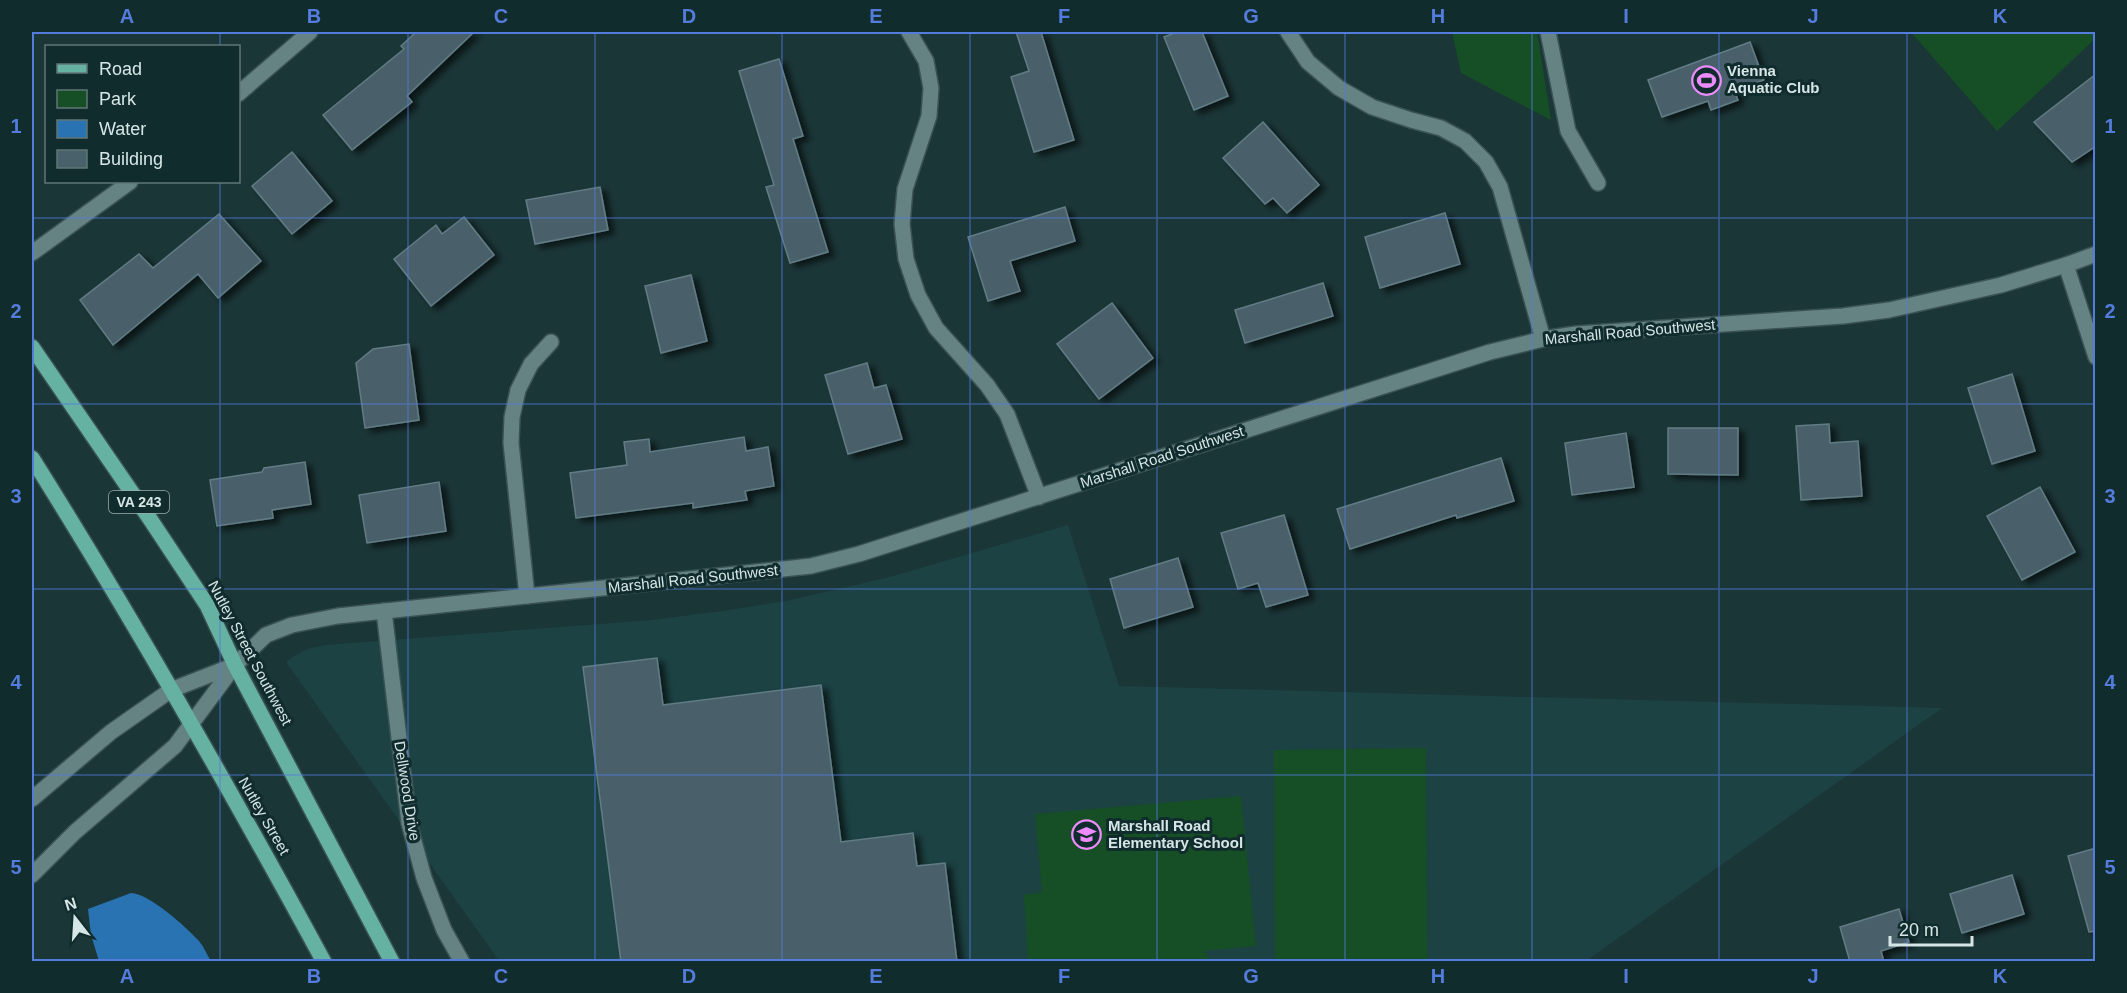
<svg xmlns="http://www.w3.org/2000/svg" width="2127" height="993" font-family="Arial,sans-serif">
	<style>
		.built { fill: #1c4243 }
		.green { fill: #164f26 }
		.water { fill: #2973b2 }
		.building { fill: #48616a; stroke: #627c85; stroke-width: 1.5; filter: url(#shadow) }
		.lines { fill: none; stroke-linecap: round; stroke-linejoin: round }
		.minor-casing { stroke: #3a5253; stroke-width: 18 }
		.major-casing { stroke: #3a5253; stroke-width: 18 }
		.minor { stroke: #668384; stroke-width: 15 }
		.major { stroke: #66b2a2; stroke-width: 15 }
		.grid { fill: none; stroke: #547cdc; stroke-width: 1.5; stroke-opacity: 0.55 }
		.labels { text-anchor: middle; stroke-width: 6; stroke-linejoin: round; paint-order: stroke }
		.shield { fill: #112c2d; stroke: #9baeae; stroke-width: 1.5 }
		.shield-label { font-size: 14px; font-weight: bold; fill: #d6e6e6 }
		.poi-label { font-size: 15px; font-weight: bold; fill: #d6e6e6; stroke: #112c2d; text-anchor: start }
		.street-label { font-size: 15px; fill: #d6e6e6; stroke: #112c2d }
		.neatline { fill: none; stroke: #547cdc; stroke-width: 2 }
		.grid-label { font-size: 20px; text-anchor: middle; font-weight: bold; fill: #547cdc }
	</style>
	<defs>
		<filter id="shadow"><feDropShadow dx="6" dy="4" stdDeviation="3" flood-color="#0009"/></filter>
	</defs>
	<rect width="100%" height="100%" fill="#1b3637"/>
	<!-- built -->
	<polygon class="built" points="1068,525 1119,686 1942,708 1586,961 500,962 286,662 294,656 310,648 326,645 652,620 722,611 786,601 890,577"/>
	<!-- green -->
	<g class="green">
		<polygon points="1452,32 1537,32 1551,120 1461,73"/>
		<polygon points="1911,32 2095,32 2096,38 1997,131"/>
		<polygon points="1426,748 1427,959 1275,960 1274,750"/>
		<polygon points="1241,796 1256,946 1204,951 1212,961 1028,961 1024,895 1042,892 1035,814"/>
	</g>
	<!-- water -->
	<path class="water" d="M131,893C150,894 186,927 199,941C204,947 207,955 211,961H99L91,935L88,909Z"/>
	<!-- building -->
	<g class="building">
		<polygon points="416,32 474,32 407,96 412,102 352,150 323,115 404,49 401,46"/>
		<polygon points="1016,32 1041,32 1074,140 1034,152 1011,77 1029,71"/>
		<polygon points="1177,32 1202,32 1228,96 1194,110 1164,37"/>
		<polygon points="1750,42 1764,80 1734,90 1738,100 1711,110 1708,101 1662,117 1648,80"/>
		<polygon points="779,59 803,136 793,139 828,252 790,263 766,187 774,185 739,71"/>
		<polygon points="2096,74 2096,146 2072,162 2034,122"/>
		<polygon points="1263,122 1319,185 1287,213 1273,198 1265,204 1223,158"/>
		<polygon points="292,152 332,201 292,234 252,186"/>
		<polygon points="600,187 608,230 535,244 526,200"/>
		<polygon points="1065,207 1075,241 1010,261 1020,291 988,301 968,237"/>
		<polygon points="1445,213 1460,264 1380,288 1365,237"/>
		<polygon points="219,214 261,261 218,298 198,274 113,345 80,300 139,254 153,268"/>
		<polygon points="464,217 494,255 431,306 394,259 436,225 442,234"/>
		<polygon points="691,275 707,341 661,353 645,286"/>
		<polygon points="1323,283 1333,316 1245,343 1235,310"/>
		<polygon points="1112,303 1153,358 1099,399 1057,344"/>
		<polygon points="409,344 419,420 365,428 356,363 373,349"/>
		<polygon points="867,363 874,388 886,385 902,439 848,454 825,375"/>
		<polygon points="2012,374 2035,451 1992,464 1968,388"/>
		<polygon points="1829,424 1830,443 1858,441 1862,496 1801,500 1796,426"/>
		<polygon points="1668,428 1738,428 1738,475 1668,474"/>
		<polygon points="1626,433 1634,487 1572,495 1565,443"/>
		<polygon points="744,437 746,451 768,447 774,486 745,491 747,500 693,508 693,503 576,518 570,473 627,465 624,442 649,439 650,452"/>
		<polygon points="1501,458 1514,501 1457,518 1456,515 1350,549 1337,509"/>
		<polygon points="305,462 311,504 272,510 273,518 217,526 210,480 262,472 264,468"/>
		<polygon points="439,482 446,531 367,543 359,495"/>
		<polygon points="2040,487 2075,552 2022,580 1987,516"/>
		<polygon points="1284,515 1308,595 1266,607 1258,583 1238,589 1221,533"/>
		<polygon points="1178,558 1193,607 1124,628 1110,579"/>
		<polygon points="657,658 663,705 821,685 841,842 913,833 917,866 945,863 957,962 621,962 583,667"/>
		<polygon points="2096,848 2096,931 2089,932 2068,856"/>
		<polygon points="2012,875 2024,914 1962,933 1950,894"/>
		<polygon points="1899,909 1909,942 1881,951 1884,962 1850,962 1840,927"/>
	</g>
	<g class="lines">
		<defs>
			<g id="minor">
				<polyline points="909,32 926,61 931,88 929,116 905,189 902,224 906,259 918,295 936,328 987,385 1007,414 1039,497"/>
				<polyline points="1288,32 1308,62 1339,88 1372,107 1411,120 1441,128 1465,141 1486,162 1500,187 1543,339"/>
				<polyline points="1548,32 1568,131 1598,183"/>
				<polyline points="238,94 310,32"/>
				<polyline points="32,253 130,182"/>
				<polyline points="2066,265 2096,357"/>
				<polyline points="527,596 511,443 512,417 518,390 531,364 551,342"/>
				<polyline points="384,611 409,823 424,878 444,930 462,962"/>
				<polyline points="32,799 111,732 171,690 235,665"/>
				<polyline points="32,875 75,832 175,746 235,665 266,635 292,625 338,616 811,566 859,554 1490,352 1543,339 1576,334 1843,316 1889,310 2001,285 2066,265 2096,254"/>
			</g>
			<g id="major">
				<polyline points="32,347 150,519 207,605 235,665 392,962"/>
				<path d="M32,458C135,622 231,791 324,962"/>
			</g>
		</defs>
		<!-- minor casing -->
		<use href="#minor" class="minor-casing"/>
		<!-- major casing -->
		<use href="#major" class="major-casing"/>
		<!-- minor -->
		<use href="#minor" class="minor"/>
		<!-- major -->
		<use href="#major" class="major"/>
	</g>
	<!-- grid -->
	<path class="grid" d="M220,32V46M408,32V962M595,32V962M782,32V962M970,32V962M1157,32V962M1345,32V962M1532,32V962M1719,32V962M1907,32V962M220,182V962M32,218H2096M32,404H2096M32,589H2096M32,775H2096"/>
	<!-- icons -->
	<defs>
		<symbol id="stadium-ring" viewBox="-11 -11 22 22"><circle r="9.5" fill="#112c2d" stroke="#ec8cfb" stroke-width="1.5"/><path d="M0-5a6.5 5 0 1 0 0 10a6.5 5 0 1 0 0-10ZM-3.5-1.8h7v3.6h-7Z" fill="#ec8cfb"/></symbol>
		<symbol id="school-ring" viewBox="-11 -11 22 22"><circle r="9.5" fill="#112c2d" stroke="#ec8cfb" stroke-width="1.5"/><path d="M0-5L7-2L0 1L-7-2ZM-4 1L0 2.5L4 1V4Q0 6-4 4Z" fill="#ec8cfb"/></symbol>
	</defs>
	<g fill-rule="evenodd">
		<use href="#stadium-ring" x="1690" y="64" width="33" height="33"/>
		<use href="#school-ring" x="1070" y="818" width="33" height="33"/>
	</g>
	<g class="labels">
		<!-- shield labels -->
		<rect class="shield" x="109" y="491" width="60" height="22" rx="4.5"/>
		<g class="shield-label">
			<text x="139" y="507">VA 243</text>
		</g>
		<!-- poi labels -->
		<g class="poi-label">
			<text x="1727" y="76">Vienna<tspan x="1727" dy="17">Aquatic Club</tspan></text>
			<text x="1108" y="831">Marshall Road<tspan x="1108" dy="17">Elementary School</tspan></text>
		</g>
		<!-- street labels -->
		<g class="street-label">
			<text transform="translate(1630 332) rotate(-5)" y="5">Marshall Road Southwest</text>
			<text transform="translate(1162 457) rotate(-18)" y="5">Marshall Road Southwest</text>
			<text transform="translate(693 579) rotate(-6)" y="5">Marshall Road Southwest</text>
			<text transform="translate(250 653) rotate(62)" y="5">Nutley Street Southwest</text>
			<text transform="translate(407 791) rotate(81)" y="5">Dellwood Drive</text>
			<text transform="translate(264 816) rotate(60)" y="5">Nutley Street</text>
		</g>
	</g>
	<!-- border -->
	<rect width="2127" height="993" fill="none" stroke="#112c2d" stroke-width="66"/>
	<!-- legend -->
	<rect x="45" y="45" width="195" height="138" fill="#112c2d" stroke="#607677" stroke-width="1.5"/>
	<rect x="57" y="64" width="30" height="9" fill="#66b2a2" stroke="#607677" stroke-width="1.5"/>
	<text x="99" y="75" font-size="18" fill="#d6e6e6">Road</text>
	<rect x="57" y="90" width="30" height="18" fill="#164f26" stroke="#607677" stroke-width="1.5"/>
	<text x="99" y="105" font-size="18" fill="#d6e6e6">Park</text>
	<rect x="57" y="120" width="30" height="18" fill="#2973b2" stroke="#607677" stroke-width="1.5"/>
	<text x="99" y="135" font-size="18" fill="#d6e6e6">Water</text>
	<rect x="57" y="150" width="30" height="18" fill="#48616a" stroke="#607677" stroke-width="1.5"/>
	<text x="99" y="165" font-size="18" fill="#d6e6e6">Building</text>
	<!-- north arrow -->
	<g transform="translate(75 918) rotate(343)" stroke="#112c2d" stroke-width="4.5" paint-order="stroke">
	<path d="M0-4.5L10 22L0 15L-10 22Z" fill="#d6e6e6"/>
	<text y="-9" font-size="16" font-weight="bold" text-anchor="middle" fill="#d6e6e6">N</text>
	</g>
	<!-- scale -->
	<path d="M1890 936v9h82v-9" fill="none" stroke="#d6e6e6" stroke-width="3"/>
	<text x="1899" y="936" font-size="18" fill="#d6e6e6" stroke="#112c2d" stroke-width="4.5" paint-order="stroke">20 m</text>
	<rect x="33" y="33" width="2061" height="927" class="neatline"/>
	<g class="grid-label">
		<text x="127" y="23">A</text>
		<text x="314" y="23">B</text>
		<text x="501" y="23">C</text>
		<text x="689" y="23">D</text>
		<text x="876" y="23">E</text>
		<text x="1064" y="23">F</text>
		<text x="1251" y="23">G</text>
		<text x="1438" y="23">H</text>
		<text x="1626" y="23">I</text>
		<text x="1813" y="23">J</text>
		<text x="2000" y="23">K</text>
		<text x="16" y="133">1</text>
		<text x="2110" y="133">1</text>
		<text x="16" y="318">2</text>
		<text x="2110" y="318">2</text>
		<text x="16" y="503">3</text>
		<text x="2110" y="503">3</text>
		<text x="16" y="689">4</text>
		<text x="2110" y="689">4</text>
		<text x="16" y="874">5</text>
		<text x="2110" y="874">5</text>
		<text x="127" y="983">A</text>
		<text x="314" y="983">B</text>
		<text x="501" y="983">C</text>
		<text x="689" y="983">D</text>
		<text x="876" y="983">E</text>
		<text x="1064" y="983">F</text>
		<text x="1251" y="983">G</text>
		<text x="1438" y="983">H</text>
		<text x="1626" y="983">I</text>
		<text x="1813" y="983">J</text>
		<text x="2000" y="983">K</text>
	</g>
</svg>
